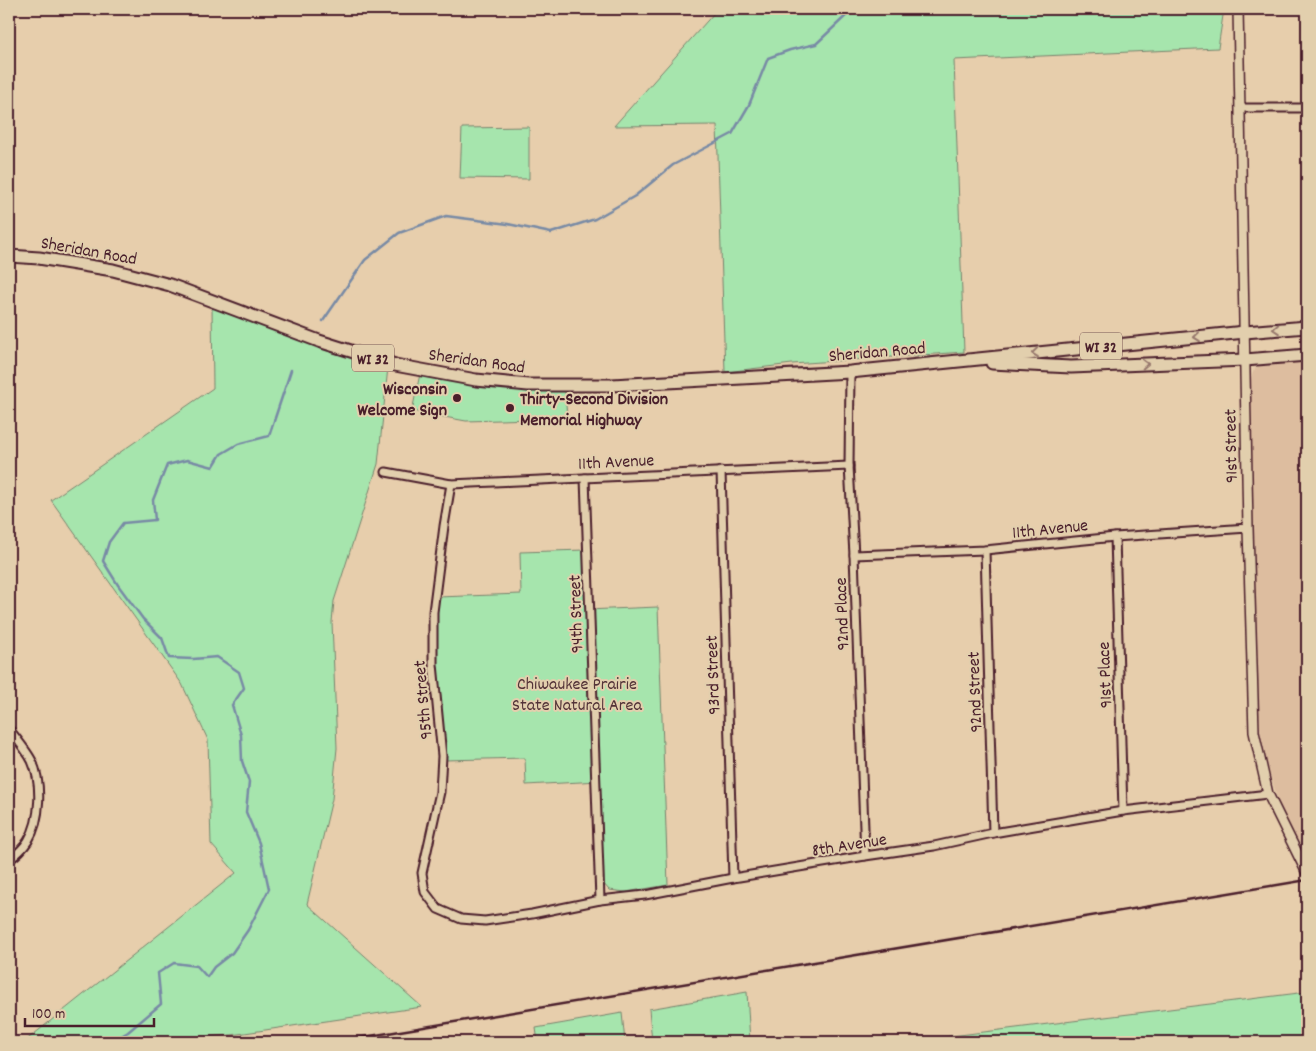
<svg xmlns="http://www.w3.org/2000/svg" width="1316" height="1051" font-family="Dekko,sans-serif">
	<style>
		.built { fill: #ddbd9f }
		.green { fill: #a6e5ad; stroke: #78826c }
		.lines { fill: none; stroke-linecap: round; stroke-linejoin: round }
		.stream { stroke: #788aa5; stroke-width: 2.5 }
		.minor-casing { stroke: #4a1f2b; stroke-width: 11 }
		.tertiary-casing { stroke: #4a1f2b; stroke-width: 12 }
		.primary-casing { stroke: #4a1f2b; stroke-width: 15 }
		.minor { stroke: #e2cfad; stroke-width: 7 }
		.tertiary { stroke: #e2cfad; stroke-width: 9 }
		.primary { stroke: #e2cfad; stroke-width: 11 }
		.rail { stroke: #4a1f2b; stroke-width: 2.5 }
		.oneway { stroke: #96776c }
		.poi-dot { fill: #4a1f2b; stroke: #e2cfad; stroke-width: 2 }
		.labels { text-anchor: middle; stroke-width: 4; stroke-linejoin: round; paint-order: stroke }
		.shield { fill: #e2cfad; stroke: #785452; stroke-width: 1 }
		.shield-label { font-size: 16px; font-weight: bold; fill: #4a1f2b }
		.street-label { font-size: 18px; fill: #4a1f2b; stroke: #e2cfad }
		.poi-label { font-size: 18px; font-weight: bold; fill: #4a1f2b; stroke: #e2cfad; text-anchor: end }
		.park-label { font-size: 18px; fill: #533338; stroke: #e2cfad }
	</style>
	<rect width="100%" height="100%" fill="#e7ceac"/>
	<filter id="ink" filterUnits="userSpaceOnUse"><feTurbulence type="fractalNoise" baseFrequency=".02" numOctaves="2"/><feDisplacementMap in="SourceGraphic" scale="10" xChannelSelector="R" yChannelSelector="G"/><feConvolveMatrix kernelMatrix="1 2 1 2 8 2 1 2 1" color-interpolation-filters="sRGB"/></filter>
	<g filter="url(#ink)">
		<!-- built -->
		<polygon class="built" points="1307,362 1307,860 1279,803 1265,758 1260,730 1256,682 1251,519 1251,378 1253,372 1256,368 1261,366"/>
		<!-- green -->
		<g class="green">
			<polygon points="715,9 1224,9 1218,48 954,60 964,352 792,364 725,372 717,125 614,126 715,12"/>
			<polygon points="529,127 529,179 460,178 462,128"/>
			<polygon points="212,306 330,352 388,367 378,464 334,601 332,622 337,748 332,799 307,904 422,1007 231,1035 144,1042 24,1042 236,873 211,844 208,740 182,684 51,500 213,388"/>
			<polygon points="420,374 565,390 567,418 466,421 412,411"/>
			<polygon points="584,550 586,610 658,607 668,885 626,892 609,890 603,883 601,875 599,781 526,785 525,758 445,760 436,651 438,597 521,594 520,552"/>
			<polygon points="747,992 750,1042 652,1042 649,1009"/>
			<polygon points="1307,992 1307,1042 903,1042"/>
			<polygon points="622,1013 625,1042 538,1042 536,1028"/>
		</g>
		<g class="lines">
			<!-- stream -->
			<g class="stream">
				<polyline points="323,321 365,260 399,233 446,216 508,224 551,233 595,219 635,196 673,165 732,134 749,105 768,58 790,50 816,44 850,12 852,9"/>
				<polyline points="111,1042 128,1032 161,1004 158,973 174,963 197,966 207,977 214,967 232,953 248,930 269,889 259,843 246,812 249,782 242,761 241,735 232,705 244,688 239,672 217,657 193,659 169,658 162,638 143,619 118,585 103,561 109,542 123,523 155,520 153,500 167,465 187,460 213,467 221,454 238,444 269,436 291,370"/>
			</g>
			<defs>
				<g id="minor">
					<polyline points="1241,108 1307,108"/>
					<polyline points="850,372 849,466 854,555 865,856"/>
					<polyline points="721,471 733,878"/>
					<polyline points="386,472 451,484 849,466"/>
					<polyline points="585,478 600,900"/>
					<polyline points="451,484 444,526 433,612 433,664 442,756 440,792 422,873 425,892 438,909 461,919 485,921 532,914 600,900 645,895 733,878 865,856 934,846 993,833 1123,811 1268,794"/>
					<polyline points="1115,537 1123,811"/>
					<polyline points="985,550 993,833"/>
					<polyline points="854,555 985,550 1115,537 1248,528"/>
					<path d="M9,729C16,738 27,751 32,761C42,783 41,820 28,841C23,849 16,855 9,860"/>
				</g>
				<polyline id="tertiary" points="1238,9 1248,528 1254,732 1268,794 1307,873"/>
				<g id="primary">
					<polyline points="9,256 39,258 113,270 170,285 319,341 395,365 476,380 528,385 612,385 850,372 1245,332 1307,327"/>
					<polyline points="992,363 1071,367 1245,360 1307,355"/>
				</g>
			</defs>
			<!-- minor casing -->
			<use href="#minor" class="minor-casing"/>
			<!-- tertiary casing -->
			<use href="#tertiary" class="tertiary-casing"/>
			<!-- primary casing -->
			<use href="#primary" class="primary-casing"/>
			<!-- minor -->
			<use href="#minor" class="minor"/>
			<!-- tertiary -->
			<use href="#tertiary" class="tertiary"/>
			<!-- primary -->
			<use href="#primary" class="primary"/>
			<!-- rail -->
			<polyline class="rail" points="334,1042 1307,880"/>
		</g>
		<!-- one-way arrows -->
		<defs><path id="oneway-chevron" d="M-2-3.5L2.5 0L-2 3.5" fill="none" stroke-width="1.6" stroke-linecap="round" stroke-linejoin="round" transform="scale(1.25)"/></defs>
		<g class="oneway">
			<use href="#oneway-chevron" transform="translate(1276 329) rotate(176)"/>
			<use href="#oneway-chevron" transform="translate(1197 337) rotate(174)"/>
			<use href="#oneway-chevron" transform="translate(1035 353) rotate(174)"/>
			<use href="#oneway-chevron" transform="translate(1145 364) rotate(-2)"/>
		</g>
	</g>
	<!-- markers -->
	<g class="poi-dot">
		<circle cx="457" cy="398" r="5"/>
		<circle cx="510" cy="408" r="5"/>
	</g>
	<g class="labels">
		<!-- shield labels -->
		<g class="shield">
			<rect x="1080" y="332.5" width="42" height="27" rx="4"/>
			<rect x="352" y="344.5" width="42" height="27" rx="4"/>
		</g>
		<g class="shield-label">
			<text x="1101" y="352">WI 32</text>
			<text x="373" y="364">WI 32</text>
		</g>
		<!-- street labels -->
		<g class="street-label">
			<text transform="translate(89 250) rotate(10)" y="6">Sheridan Road</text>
			<text transform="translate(877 351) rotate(-5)" y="6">Sheridan Road</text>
			<text transform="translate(477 360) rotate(8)" y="6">Sheridan Road</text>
			<text transform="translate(1230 446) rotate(-91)" y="6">91st Street</text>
			<text transform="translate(616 461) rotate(-3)" y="6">11th Avenue</text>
			<text transform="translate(1050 528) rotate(-6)" y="6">11th Avenue</text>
			<text transform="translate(575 614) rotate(-92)" y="6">94th Street</text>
			<text transform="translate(841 614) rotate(-92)" y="6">92nd Place</text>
			<text transform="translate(712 675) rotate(-92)" y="6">93rd Street</text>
			<text transform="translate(1104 675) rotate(-92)" y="6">91st Place</text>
			<text transform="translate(974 692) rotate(-92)" y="6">92nd Street</text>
			<text transform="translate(422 700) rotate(-95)" y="6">95th Street</text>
			<text transform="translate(849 844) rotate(-9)" y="6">8th Avenue</text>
		</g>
		<!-- poi labels -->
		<g class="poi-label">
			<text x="447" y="394">Wisconsin<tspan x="447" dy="21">Welcome Sign</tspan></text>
			<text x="520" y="404" text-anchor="start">Thirty-Second Division<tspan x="520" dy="21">Memorial Highway</tspan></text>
		</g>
		<!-- park labels -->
		<g class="park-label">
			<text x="577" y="689">Chiwaukee Prairie<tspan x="577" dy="21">State Natural Area</tspan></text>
		</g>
	</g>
	<!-- margin -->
	<rect width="1316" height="1051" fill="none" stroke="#e2cfad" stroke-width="30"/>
	<rect x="15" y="15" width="1286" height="1021" fill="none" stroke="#4a1f2b" stroke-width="2" filter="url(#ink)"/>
	<!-- scale -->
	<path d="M25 1018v8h129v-8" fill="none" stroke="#4a1f2b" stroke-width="2.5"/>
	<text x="32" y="1018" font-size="15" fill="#4a1f2b" stroke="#e2cfad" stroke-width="4" paint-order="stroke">100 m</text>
</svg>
